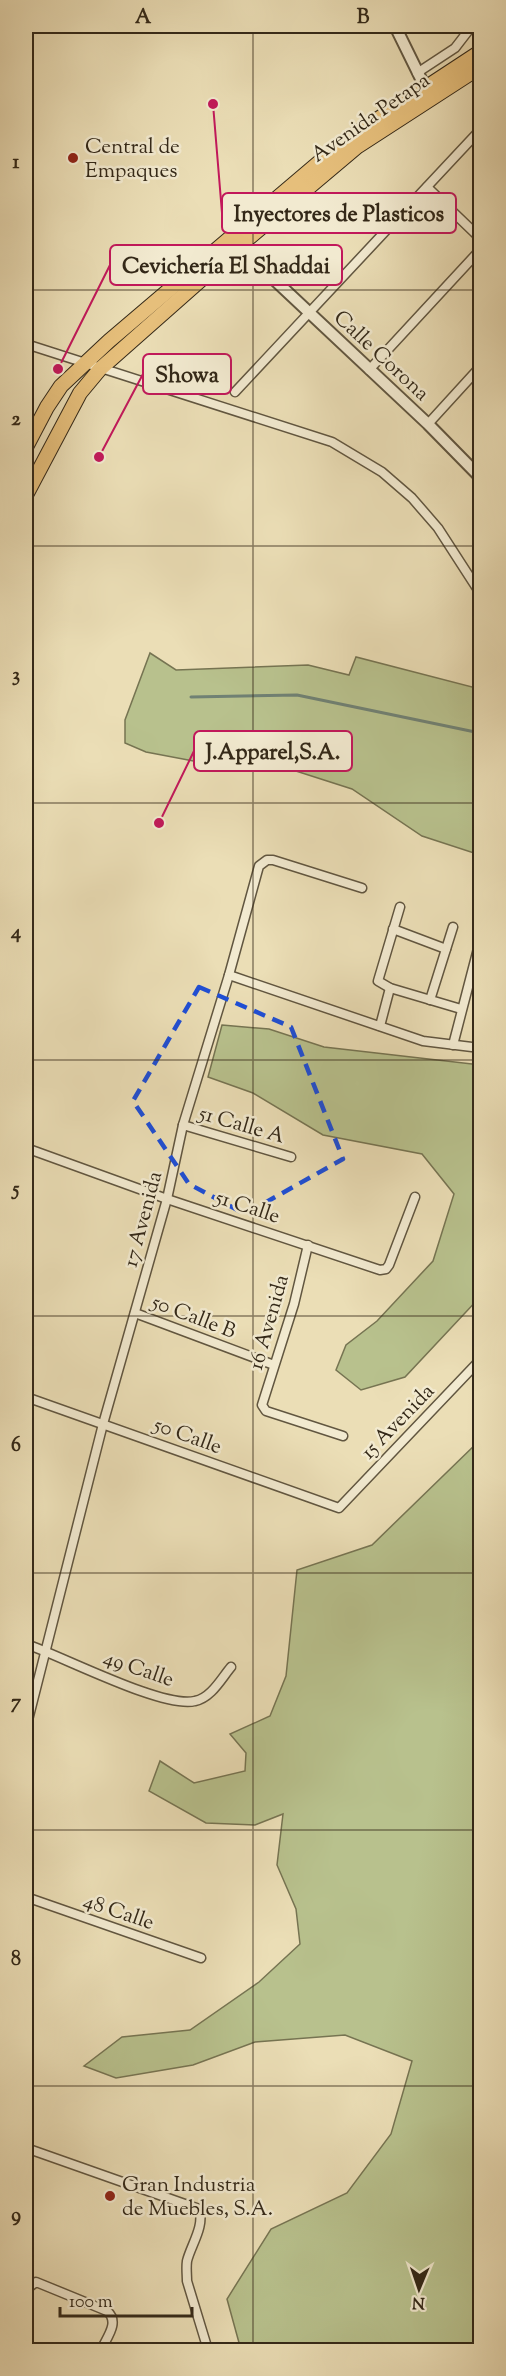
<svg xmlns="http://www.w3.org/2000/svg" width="506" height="2376" font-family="'Sorts Mill Goudy',serif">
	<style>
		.green { fill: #b8c18d; stroke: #767452; stroke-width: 1.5 }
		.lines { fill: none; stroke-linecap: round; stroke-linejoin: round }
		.stream { stroke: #708174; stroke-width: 3 }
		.minor-casing { stroke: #615640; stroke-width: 11 }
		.tertiary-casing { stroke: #615640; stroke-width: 14 }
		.primary-casing { stroke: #332818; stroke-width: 16 }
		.minor { stroke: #f2ead0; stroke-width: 8 }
		.tertiary { stroke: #f2ead0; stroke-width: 10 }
		.primary { stroke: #e6bf7b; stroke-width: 14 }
		.marked { fill: none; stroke: #1d4ed8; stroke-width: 4.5; stroke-dasharray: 12 8; stroke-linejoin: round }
		.grid { fill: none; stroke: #332818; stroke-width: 1.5; stroke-opacity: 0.55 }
		.poi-dot { fill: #8f2418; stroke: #f2ead0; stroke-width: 2 }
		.labels { text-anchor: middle; stroke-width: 5; stroke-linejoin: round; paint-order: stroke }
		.street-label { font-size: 21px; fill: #332818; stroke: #f2ead0 }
		.poi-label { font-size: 21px; fill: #332818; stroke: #f2ead0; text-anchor: start }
		.leader { fill: none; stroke: #c2185b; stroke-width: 2 }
		.callout-dot { fill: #c2185b; stroke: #f2ead0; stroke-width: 2 }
		.callout { fill: #f2ead0; stroke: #c2185b; stroke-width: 2 }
		.callout-label { font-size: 22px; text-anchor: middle; font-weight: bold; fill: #332818 }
		.neatline { fill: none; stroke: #332818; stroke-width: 2 }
		.grid-label { font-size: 20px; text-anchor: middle; font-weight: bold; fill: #332818 }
	</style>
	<rect width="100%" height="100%" fill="#ebdeb6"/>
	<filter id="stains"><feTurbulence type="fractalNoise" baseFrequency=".00333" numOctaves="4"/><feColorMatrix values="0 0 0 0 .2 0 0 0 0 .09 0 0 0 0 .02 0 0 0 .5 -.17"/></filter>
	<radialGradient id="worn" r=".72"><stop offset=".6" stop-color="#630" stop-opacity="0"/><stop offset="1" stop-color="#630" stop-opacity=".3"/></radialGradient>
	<!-- green -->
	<g class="green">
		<polygon points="150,653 176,670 308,665 349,675 356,657 480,689 480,855 422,836 352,789 271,763 204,763 146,752 125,743 125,720"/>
		<polygon points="222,1025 269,1029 324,1047 472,1064 480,1059 480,1297 405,1377 361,1390 336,1370 346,1345 377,1321 433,1261 454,1194 422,1154 323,1135 253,1093 208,1077"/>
		<polygon points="480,1440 480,2350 241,2350 227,2299 271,2229 347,2193 391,2134 412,2061 345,2035 255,2042 193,2065 116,2078 84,2066 122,2037 190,2030 259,1982 300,1944 296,1909 277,1865 283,1814 255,1825 206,1823 149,1791 160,1761 194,1783 245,1771 246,1753 230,1734 270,1716 286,1676 297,1570 372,1545"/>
	</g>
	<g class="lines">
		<!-- stream -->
		<polyline class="stream" points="191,697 297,695 480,733"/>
		<defs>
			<g id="minor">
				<polyline points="417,73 455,48 472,26"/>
				<polyline points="427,187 480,238"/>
				<polyline points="26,344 332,442 382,472 412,498 438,528 480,593"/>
				<polyline points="369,370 480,250"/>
				<polyline points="235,392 480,130"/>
				<polyline points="428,424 480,367"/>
				<polyline points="400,907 378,981 390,988 461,1009"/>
				<polyline points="393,929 446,949"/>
				<polyline points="229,975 423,1041 480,1048"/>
				<polyline points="430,1000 453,927"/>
				<polyline points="380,1026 390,988"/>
				<polyline points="453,1045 480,941"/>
				<polyline points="183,1125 291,1157"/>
				<polyline points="26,1148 167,1199 380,1270 386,1269 389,1265 415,1197"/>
				<polyline points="308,1245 294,1304 262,1405 266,1411 343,1436"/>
				<polyline points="135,1313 274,1365"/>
				<polyline points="26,1397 339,1508 480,1360"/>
				<path d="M26,1644C62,1656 163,1709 195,1701C211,1698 221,1679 231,1667"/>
				<polyline points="26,1728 103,1424 167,1199 183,1125 229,975 259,866 267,860 273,860 362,888"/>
				<polyline points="26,1897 201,1958"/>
				<path d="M26,2148L199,2209C205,2226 191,2245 187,2261C186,2268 187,2275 187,2281L208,2350"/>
				<path d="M26,2292L28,2288L36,2282L107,2311C120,2322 107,2337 101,2350"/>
			</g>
			<g id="tertiary">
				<polyline points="395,26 425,87"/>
				<polyline points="234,242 428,424 480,477"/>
			</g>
			<g id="primary">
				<polyline points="26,447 47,407 61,386 109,341 343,142 480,52"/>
				<polyline points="26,495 80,393 100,369 238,247 358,146 480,67"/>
			</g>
		</defs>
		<!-- minor casing -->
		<use href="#minor" class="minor-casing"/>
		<!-- tertiary casing -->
		<use href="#tertiary" class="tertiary-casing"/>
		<!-- primary casing -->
		<use href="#primary" class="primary-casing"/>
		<!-- minor -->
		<use href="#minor" class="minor"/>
		<!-- tertiary -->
		<use href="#tertiary" class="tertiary"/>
		<!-- primary -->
		<use href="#primary" class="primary"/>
	</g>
	<!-- marked area -->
	<path class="marked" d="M199,987L291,1027L343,1159L245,1214L189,1184L133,1101Z"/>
	<!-- grid -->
	<path class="grid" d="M253,26V2350M26,290H480M26,546H480M26,803H480M26,1060H480M26,1316H480M26,1573H480M26,1830H480M26,2086H480"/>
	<!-- markers -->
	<g class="poi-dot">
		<circle cx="73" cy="158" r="6"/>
		<circle cx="110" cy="2196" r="6"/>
	</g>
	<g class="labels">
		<!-- street labels -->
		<g class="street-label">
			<text transform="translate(370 117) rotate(-35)" y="7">Avenida Petapa</text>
			<text transform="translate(382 355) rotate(43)" y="7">Calle Corona</text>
			<text transform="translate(242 1124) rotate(16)" y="7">51 Calle A</text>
			<text transform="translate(248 1206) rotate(18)" y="7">51 Calle</text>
			<text transform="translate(142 1219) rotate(-75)" y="7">17 Avenida</text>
			<text transform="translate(194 1316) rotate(21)" y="7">50 Calle B</text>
			<text transform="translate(268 1322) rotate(-74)" y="7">16 Avenida</text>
			<text transform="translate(397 1421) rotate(-46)" y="7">15 Avenida</text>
			<text transform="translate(188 1435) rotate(20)" y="7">50 Calle</text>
			<text transform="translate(139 1668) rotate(19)" y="7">49 Calle</text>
			<text transform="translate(119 1911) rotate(19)" y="7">48 Calle</text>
		</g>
		<!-- poi labels -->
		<g class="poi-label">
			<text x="85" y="153">Central de<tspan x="85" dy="24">Empaques</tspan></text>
			<text x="122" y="2191">Gran Industria<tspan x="122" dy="24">de Muebles, S.A.</tspan></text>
		</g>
	</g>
	<!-- callouts -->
	<path class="leader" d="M213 104L222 213M58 369L110 265M99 457L143 374M159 823L194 751"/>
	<g class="callout-dot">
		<circle cx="213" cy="104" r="6"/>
		<circle cx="58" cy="369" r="6"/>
		<circle cx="99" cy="457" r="6"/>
		<circle cx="159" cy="823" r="6"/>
	</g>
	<g class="callout">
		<rect x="222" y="193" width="234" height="40" rx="6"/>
		<rect x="110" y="245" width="232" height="40" rx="6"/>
		<rect x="143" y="354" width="88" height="40" rx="6"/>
		<rect x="194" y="731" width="158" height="40" rx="6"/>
	</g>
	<g class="callout-label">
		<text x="339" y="221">Inyectores de Plasticos</text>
		<text x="226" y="273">Cevichería El Shaddai</text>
		<text x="187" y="382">Showa</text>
		<text x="273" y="759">J.Apparel,S.A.</text>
	</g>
	<!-- margin -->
	<rect width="506" height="2376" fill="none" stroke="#ebdeb6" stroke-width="66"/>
	<!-- north arrow -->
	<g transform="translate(419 2289) rotate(182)" stroke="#f2ead0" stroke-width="4.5" paint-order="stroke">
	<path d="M0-4.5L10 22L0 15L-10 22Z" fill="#332818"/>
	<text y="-9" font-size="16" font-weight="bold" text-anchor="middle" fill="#332818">N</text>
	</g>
	<!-- scale -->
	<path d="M60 2307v9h132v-9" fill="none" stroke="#332818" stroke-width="3"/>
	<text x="69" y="2307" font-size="18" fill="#332818" stroke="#f2ead0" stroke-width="4.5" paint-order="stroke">100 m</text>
	<rect x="33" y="33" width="440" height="2310" class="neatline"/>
	<g class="grid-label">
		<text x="143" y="23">A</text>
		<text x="363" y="23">B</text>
		<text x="16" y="168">1</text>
		<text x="16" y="425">2</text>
		<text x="16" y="681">3</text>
		<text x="16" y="938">4</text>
		<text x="16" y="1195">5</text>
		<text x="16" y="1451">6</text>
		<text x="16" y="1708">7</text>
		<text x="16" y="1965">8</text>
		<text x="16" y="2221">9</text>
	</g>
	<rect width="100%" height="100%" filter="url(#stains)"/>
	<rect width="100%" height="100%" fill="url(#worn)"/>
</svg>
